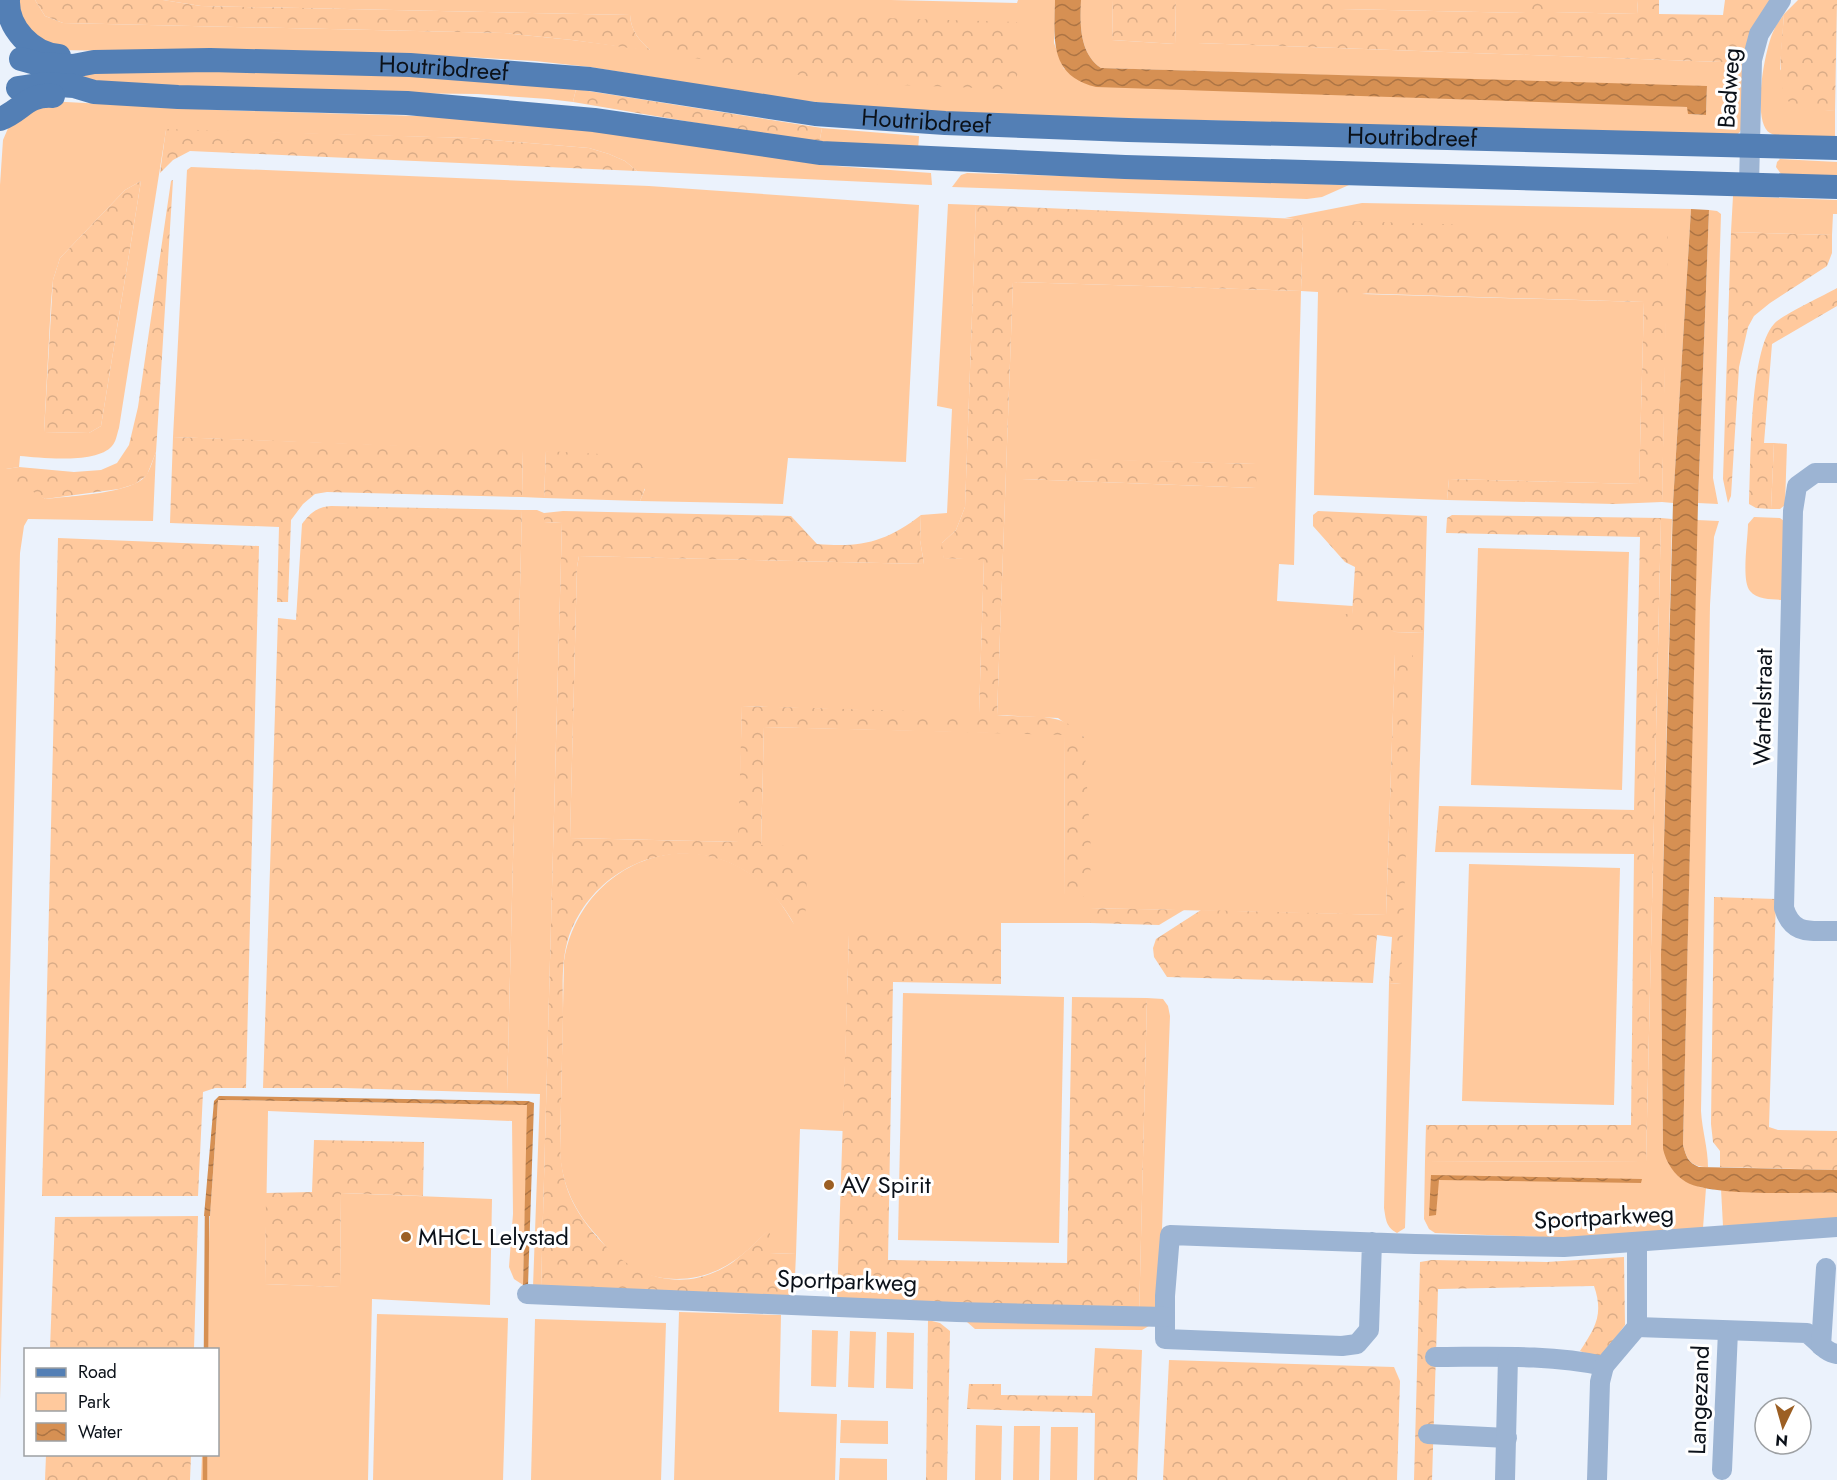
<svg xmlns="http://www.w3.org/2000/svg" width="1837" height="1480" font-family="Jost,sans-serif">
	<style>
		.green { fill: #ffc99d; fill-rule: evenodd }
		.forest { fill: url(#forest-crowns) }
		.water { fill: url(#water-waves) }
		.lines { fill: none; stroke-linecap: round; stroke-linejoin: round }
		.stream { stroke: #d69053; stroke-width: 4.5 }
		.minor { stroke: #9cb4d3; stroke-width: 20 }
		.major { stroke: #537fb5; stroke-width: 24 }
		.poi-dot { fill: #9c5f23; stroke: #fff; stroke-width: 2 }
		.labels { text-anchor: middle; stroke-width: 6; stroke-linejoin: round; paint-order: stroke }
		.street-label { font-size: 24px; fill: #0b1119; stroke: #fff }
		.poi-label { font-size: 24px; fill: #0b1119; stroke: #fff; text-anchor: start }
	</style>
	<defs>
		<pattern id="forest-crowns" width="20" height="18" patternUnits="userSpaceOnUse" patternTransform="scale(1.5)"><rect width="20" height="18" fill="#ffc99d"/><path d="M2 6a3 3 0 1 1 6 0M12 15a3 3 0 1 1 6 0" fill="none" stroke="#d9ac87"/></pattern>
		<pattern id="water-waves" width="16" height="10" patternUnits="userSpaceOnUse" patternTransform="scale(1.5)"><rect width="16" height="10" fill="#d69053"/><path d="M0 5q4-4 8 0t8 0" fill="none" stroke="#ac7444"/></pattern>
	</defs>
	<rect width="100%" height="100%" fill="#ebf2fc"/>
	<!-- green -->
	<g class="green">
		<path d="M14,0H35L45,16L63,23L504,33L572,40L650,50C639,40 631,31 630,15L201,6L163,0H891L1017,3L1018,0H1055L1054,43L1064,69L1688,107L1689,114L1706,115L1707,87L1101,68C1079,53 1080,24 1081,0H1113L1112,40L1175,44L1176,0H1198V43L1749,63L1743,125L1740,132L1735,136L921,112L794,100L590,67L535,61L466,57L60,50L22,26Z"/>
		<polygon points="1342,0 1527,0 1527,13 1342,9"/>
		<polygon points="1554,0 1638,0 1637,14 1553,12"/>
		<path d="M1784,14L1780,69L1805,108L1835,111V138C1818,138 1784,141 1770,133C1751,122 1765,47 1774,30C1776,24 1781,19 1784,14Z"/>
		<polygon points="45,69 352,72 576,89 573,102 548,99 478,94 205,91 44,79"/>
		<path d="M47,101L218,110L483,118L561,124L822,165L931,173L932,185L637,171L625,161L609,154L589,148L469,138L166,130L119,428C117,434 116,442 112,446C97,464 42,458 20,456L19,467L6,469L45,499C68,496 135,494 147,474C151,468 153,459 156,452L153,521L28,519L24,526L20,553L0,1400V185L3,140L9,126ZM141,181L101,426L89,433L44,432L51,302L53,280L60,258L125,190Z"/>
		<polygon points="822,128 919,136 918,151 819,144"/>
		<polygon points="1780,159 1837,162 1837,176 1781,174 1776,167 1777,162"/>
		<polygon points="191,167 649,186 919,205 906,462 788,458 783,504 640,501 645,489 546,451 544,498 522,497 523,451 173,437 187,170"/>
		<polygon points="967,173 1349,185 1322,197 1307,199 952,187 961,175"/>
		<polygon points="1733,196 1837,200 1837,214 1833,214 1832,235 1731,232"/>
		<path d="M1362,203L1691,209L1673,503L1662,502L1667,232L1362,294L1644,302L1639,484L1449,479L1447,500L1314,495L1318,292L1301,291L1294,565L1279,564L1277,601L1353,606L1352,614H1345L1395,632L1424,633L1405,1228L1397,1233C1386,1227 1386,1220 1384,1208L1389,983L1401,984L1395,654L1386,915L1090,908V923H1001V935H849L843,1131L800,1129L796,1254L770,1253V1229C758,1240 746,1253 732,1262C700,1284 656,1285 624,1263C613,1256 606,1247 598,1237C575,1212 562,1186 560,1152L564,961C580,863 692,817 767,887C778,898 786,911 794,924L761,845L764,727L1064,734L1065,898L1084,737L1058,718L997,715L1013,282L1301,291L1303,231C1301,219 1297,219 1285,218ZM1022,458L1256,464V488L1022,479Z"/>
		<polygon points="948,204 976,205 965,507 956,530 942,543 944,558 984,559 979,714 742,706 739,842 570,838 577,567 579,556 924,564 920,540 921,515 947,513 952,409 937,406"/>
		<polygon points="1709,210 1717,211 1721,214 1713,478 1718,504 1698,503"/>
		<polygon points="1774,443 1787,444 1785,505 1780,509 1771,509"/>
		<polygon points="522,510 537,510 544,513 544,522 562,523 541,1288 533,1287 540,1094 507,1093"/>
		<path d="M1754,517L1780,518L1784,521L1782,600C1772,599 1757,600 1750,591C1741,581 1748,539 1748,524Z"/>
		<polygon points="1661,518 1672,519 1661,955 1663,1149 1699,1187 1706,1188 1703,1228 1569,1238 1435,1233 1429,1229 1424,1219 1425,1161 1646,1162"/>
		<path d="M1697,520L1719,521L1714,537L1710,605L1701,1111C1702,1130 1708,1148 1708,1167C1691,1167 1687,1160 1683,1145Z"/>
		<polygon points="1478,548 1629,552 1622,790 1471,785"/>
		<polygon points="1469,864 1620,868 1614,1105 1462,1101"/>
		<polygon points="903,993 1064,997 1059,1243 898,1240"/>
		<path d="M1147,998L1163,999L1168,1006L1170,1016L1159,1309C1156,1320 1152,1325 1142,1330L975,1329L959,1315L1139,1318Z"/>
		<polygon points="218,1100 528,1105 523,1285 514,1279 509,1267 513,1214 512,1121 268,1111 265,1284 340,1287 341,1193 492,1199 490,1305 372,1299 368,1480 201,1480 202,1455 218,1454 218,1350 205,1349 210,1216"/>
		<polygon points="1721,1189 1837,1193 1837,1218 1723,1226"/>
		<polygon points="679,1312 781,1315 779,1412 837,1414 835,1480 674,1480"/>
		<polygon points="377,1314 508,1318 503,1480 373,1480"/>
		<polygon points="535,1319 666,1323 661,1480 531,1480"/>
		<polygon points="812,1330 838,1331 836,1387 811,1386"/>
		<polygon points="850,1331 876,1332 874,1388 848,1387"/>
		<polygon points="887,1332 914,1333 913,1389 886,1388"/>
		<polygon points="841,1420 888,1421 888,1444 840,1443"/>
		<polygon points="976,1425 1002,1426 1001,1480 975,1480"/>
		<polygon points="1014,1426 1040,1426 1039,1480 1013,1480"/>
		<polygon points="1051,1427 1078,1427 1077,1480 1050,1480"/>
		<polygon points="840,1458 887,1459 887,1480 839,1480"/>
	</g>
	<!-- forest -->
	<g class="forest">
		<path d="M35,0H163L201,6L630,15C631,31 639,40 651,51L572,40L503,33L63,23L45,16Z"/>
		<polygon points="1113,0 1176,0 1175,44 1112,40"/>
		<polygon points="1198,0 1342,0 1342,9 1526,13 1527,0 1554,0 1554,12 1637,14 1638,0 1659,0 1659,14 1723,15 1725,0 1776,0 1749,63 1198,43"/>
		<path d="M1798,0H1837L1835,111C1822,110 1805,111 1793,105C1773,95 1783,34 1784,14Z"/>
		<path d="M646,14L777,15L1017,22C1021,43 1027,77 1005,89L849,83L676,55L648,25L645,20Z"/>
		<polygon points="576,89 822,128 819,144 573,102"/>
		<polygon points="166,129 469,138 589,148 609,154 625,161 637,171 190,151 173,160 160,173"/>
		<polygon points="173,180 156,452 147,475 135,484 119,489 45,499 4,474 6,469 19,467 74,472 101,470 117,463 129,445 138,407 171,181"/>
		<polygon points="141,181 101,426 89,433 44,432 53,280 60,258 125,190"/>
		<path d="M976,205L1298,219L1301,221L1303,231L1301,291L1013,282L997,715C1029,719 1062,709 1084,737L1091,851L1090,887L1083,897L1065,899L1064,735L764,727L761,845L808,847L805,925L794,924C772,885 737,856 690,854C634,851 582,889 567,943C561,966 563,992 563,1016C562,1060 561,1104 560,1148C562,1187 573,1209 598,1238C634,1279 685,1295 733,1262C746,1252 759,1240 770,1228V1253L796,1254L794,1299L541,1288L562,523L544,522V513L563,511L791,516L817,544C861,548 886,542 921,515L920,540L924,564L579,556L577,567L570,838L738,842L742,706L979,713L984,560L944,558L941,550L942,543L956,530L965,507Z"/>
		<polygon points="1320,220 1668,232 1662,502 1614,504 1447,500 1449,479 1639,484 1644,302 1318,292"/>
		<polygon points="1731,232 1832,235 1832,253 1827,266 1770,303 1754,316 1748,327 1739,367 1731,496 1728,503 1723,479"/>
		<path d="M1837,288V306L1772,344L1764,443H1774L1771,509L1756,508L1749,504C1751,464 1749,351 1774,324C1782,315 1823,296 1837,288Z"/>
		<polygon points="173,437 523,450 522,497 327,492 315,494 303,504 291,520 288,602 277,602 279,527 170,523"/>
		<path d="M546,451L636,456C648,471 648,484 640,501L544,498Z"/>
		<polygon points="1022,457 1257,464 1256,488 1022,479"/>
		<path d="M331,506L522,510L507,1093L344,1088H263L278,618L296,620L302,524C310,513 317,507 331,506Z"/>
		<polygon points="1318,511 1427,516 1424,633 1346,630 1345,614 1352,614 1355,567 1345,562 1313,526 1313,515"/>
		<polygon points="1452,515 1661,518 1646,1162 1425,1161 1426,1125 1631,1125 1634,854 1435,852 1439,806 1634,810 1640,537 1446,533 1447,518"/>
		<polygon points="58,538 259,546 246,1088 215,1088 203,1092 198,1196 42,1196"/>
		<polygon points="1395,654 1413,655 1401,984 1389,983 1392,937 1377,935 1373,983 1167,977 1154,957 1153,948 1156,939 1201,910 1386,915"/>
		<polygon points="1714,897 1776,899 1769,1127 1778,1130 1837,1131 1837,1170 1720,1167 1720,1151 1713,1142 1711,1124"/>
		<polygon points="1090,908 1184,910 1159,925 1090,923"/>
		<polygon points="849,935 1001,935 1001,984 893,982 888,1260 1067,1263 1072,997 1147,998 1139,1319 837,1300"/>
		<polygon points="314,1140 424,1142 423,1196 341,1193 340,1287 265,1284 266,1193 312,1192"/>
		<polygon points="198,1216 194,1349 50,1349 55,1217"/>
		<path d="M1624,1257L1625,1325L1600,1359L1580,1351C1595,1328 1604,1315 1594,1286L1438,1289L1432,1480H1414L1420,1262L1432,1260L1547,1262Z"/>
		<polygon points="928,1320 940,1323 950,1331 947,1480 926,1480"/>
		<polygon points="1095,1348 1142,1350 1137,1480 1094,1480 1095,1413 967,1409 969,1384 1001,1384 1001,1395 1092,1396"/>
		<polygon points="1169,1360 1394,1367 1400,1381 1397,1480 1163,1480"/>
		<polygon points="46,1455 191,1455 190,1480 45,1480"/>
	</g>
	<!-- water -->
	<g class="water">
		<path d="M1055,0H1081C1080,24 1079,53 1101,68L1707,86L1706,115L1688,114L1687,107L1096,87C1049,76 1054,39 1055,0Z"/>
		<path d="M1691,209L1709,210L1698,503L1683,1145C1686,1156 1688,1163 1699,1167L1837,1170V1193C1803,1192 1713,1197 1686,1182C1674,1175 1666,1162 1663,1149L1661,955L1673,503Z"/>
		<polygon points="219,1096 528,1101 534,1103 528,1286 523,1285 527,1105 218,1100 210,1216 204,1216 214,1101"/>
		<polygon points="1431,1175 1642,1179 1641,1183 1439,1180 1436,1215 1429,1216"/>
	</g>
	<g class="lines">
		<!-- stream -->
		<g class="stream">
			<polyline points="206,1350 207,1216"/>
			<polyline points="205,1480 205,1454"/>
		</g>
		<!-- minor -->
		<g class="minor">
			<polyline points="1749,185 1752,60 1759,34 1781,0"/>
			<path d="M1837,473H1815L1797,486L1793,511L1784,908C1793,937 1812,930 1837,931"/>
			<polyline points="1372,1242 1369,1330 1357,1344 1342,1346 1165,1339 1165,1296 1170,1235 1415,1244 1564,1247 1837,1227"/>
			<polyline points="527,1294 957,1312 1165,1317"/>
			<path d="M1637,1327L1807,1333C1817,1340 1824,1352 1837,1354"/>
			<polyline points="1821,1346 1826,1268"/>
			<path d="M1435,1357C1491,1357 1549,1354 1604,1366L1637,1327V1243"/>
			<polyline points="1428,1434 1507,1438"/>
			<polyline points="1722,1470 1728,1331"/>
			<polyline points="1505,1480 1508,1357"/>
			<polyline points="1597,1480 1600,1382 1604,1366"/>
		</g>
		<!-- major -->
		<g class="major">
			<path d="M8,0C7,28 32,54 59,56"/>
			<path id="s1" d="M21,59L39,64L73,66L94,62L210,60L410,65L590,79L815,114L945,123L1128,130L1837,148"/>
			<polyline points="18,88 45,84 74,86 94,92 178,97 407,103 594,120 821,153 1125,167 1837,187"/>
			<path d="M0,119C22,111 26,94 53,96"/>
		</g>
	</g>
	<!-- markers -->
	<g class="poi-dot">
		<circle cx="829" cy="1185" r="6"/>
		<circle cx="406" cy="1237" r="6"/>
	</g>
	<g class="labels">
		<!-- street labels -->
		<g class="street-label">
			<text dy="8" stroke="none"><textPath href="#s1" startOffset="424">Houtribdreef</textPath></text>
			<text transform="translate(1729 88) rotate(-86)" y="8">Badweg</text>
			<text dy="8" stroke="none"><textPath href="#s1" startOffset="910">Houtribdreef</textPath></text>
			<text dy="8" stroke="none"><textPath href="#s1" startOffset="1396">Houtribdreef</textPath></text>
			<text transform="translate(1763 707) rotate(-89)" y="8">Wartelstraat</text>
			<text transform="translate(1604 1217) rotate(-3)" y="8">Sportparkweg</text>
			<text transform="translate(847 1281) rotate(2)" y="8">Sportparkweg</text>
			<text transform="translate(1699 1400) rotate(-88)" y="8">Langezand</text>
		</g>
		<!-- poi labels -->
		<g class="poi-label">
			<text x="841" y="1193">AV Spirit</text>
			<text x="418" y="1245">MHCL Lelystad</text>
		</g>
	</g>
	<!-- legend -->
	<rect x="24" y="1348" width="195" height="108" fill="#ffffff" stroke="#9da0a3" stroke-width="1.5"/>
	<rect x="36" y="1368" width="30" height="9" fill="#537fb5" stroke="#9da0a3" stroke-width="1.5"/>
	<text x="78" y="1378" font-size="18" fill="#0b1119">Road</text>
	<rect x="36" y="1393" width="30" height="18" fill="#ffc99d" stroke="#9da0a3" stroke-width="1.5"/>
	<text x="78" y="1408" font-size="18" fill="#0b1119">Park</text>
	<rect x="36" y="1423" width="30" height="18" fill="url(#water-waves)" stroke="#9da0a3" stroke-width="1.5"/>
	<text x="78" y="1438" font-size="18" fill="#0b1119">Water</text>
	<!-- north arrow -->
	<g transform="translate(1783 1426) rotate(185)"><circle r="28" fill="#ffffff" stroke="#9da0a3" stroke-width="1.5"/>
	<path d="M0-4.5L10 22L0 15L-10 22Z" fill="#9c5f23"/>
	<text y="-9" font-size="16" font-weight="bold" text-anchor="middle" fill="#0b1119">N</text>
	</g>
</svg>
